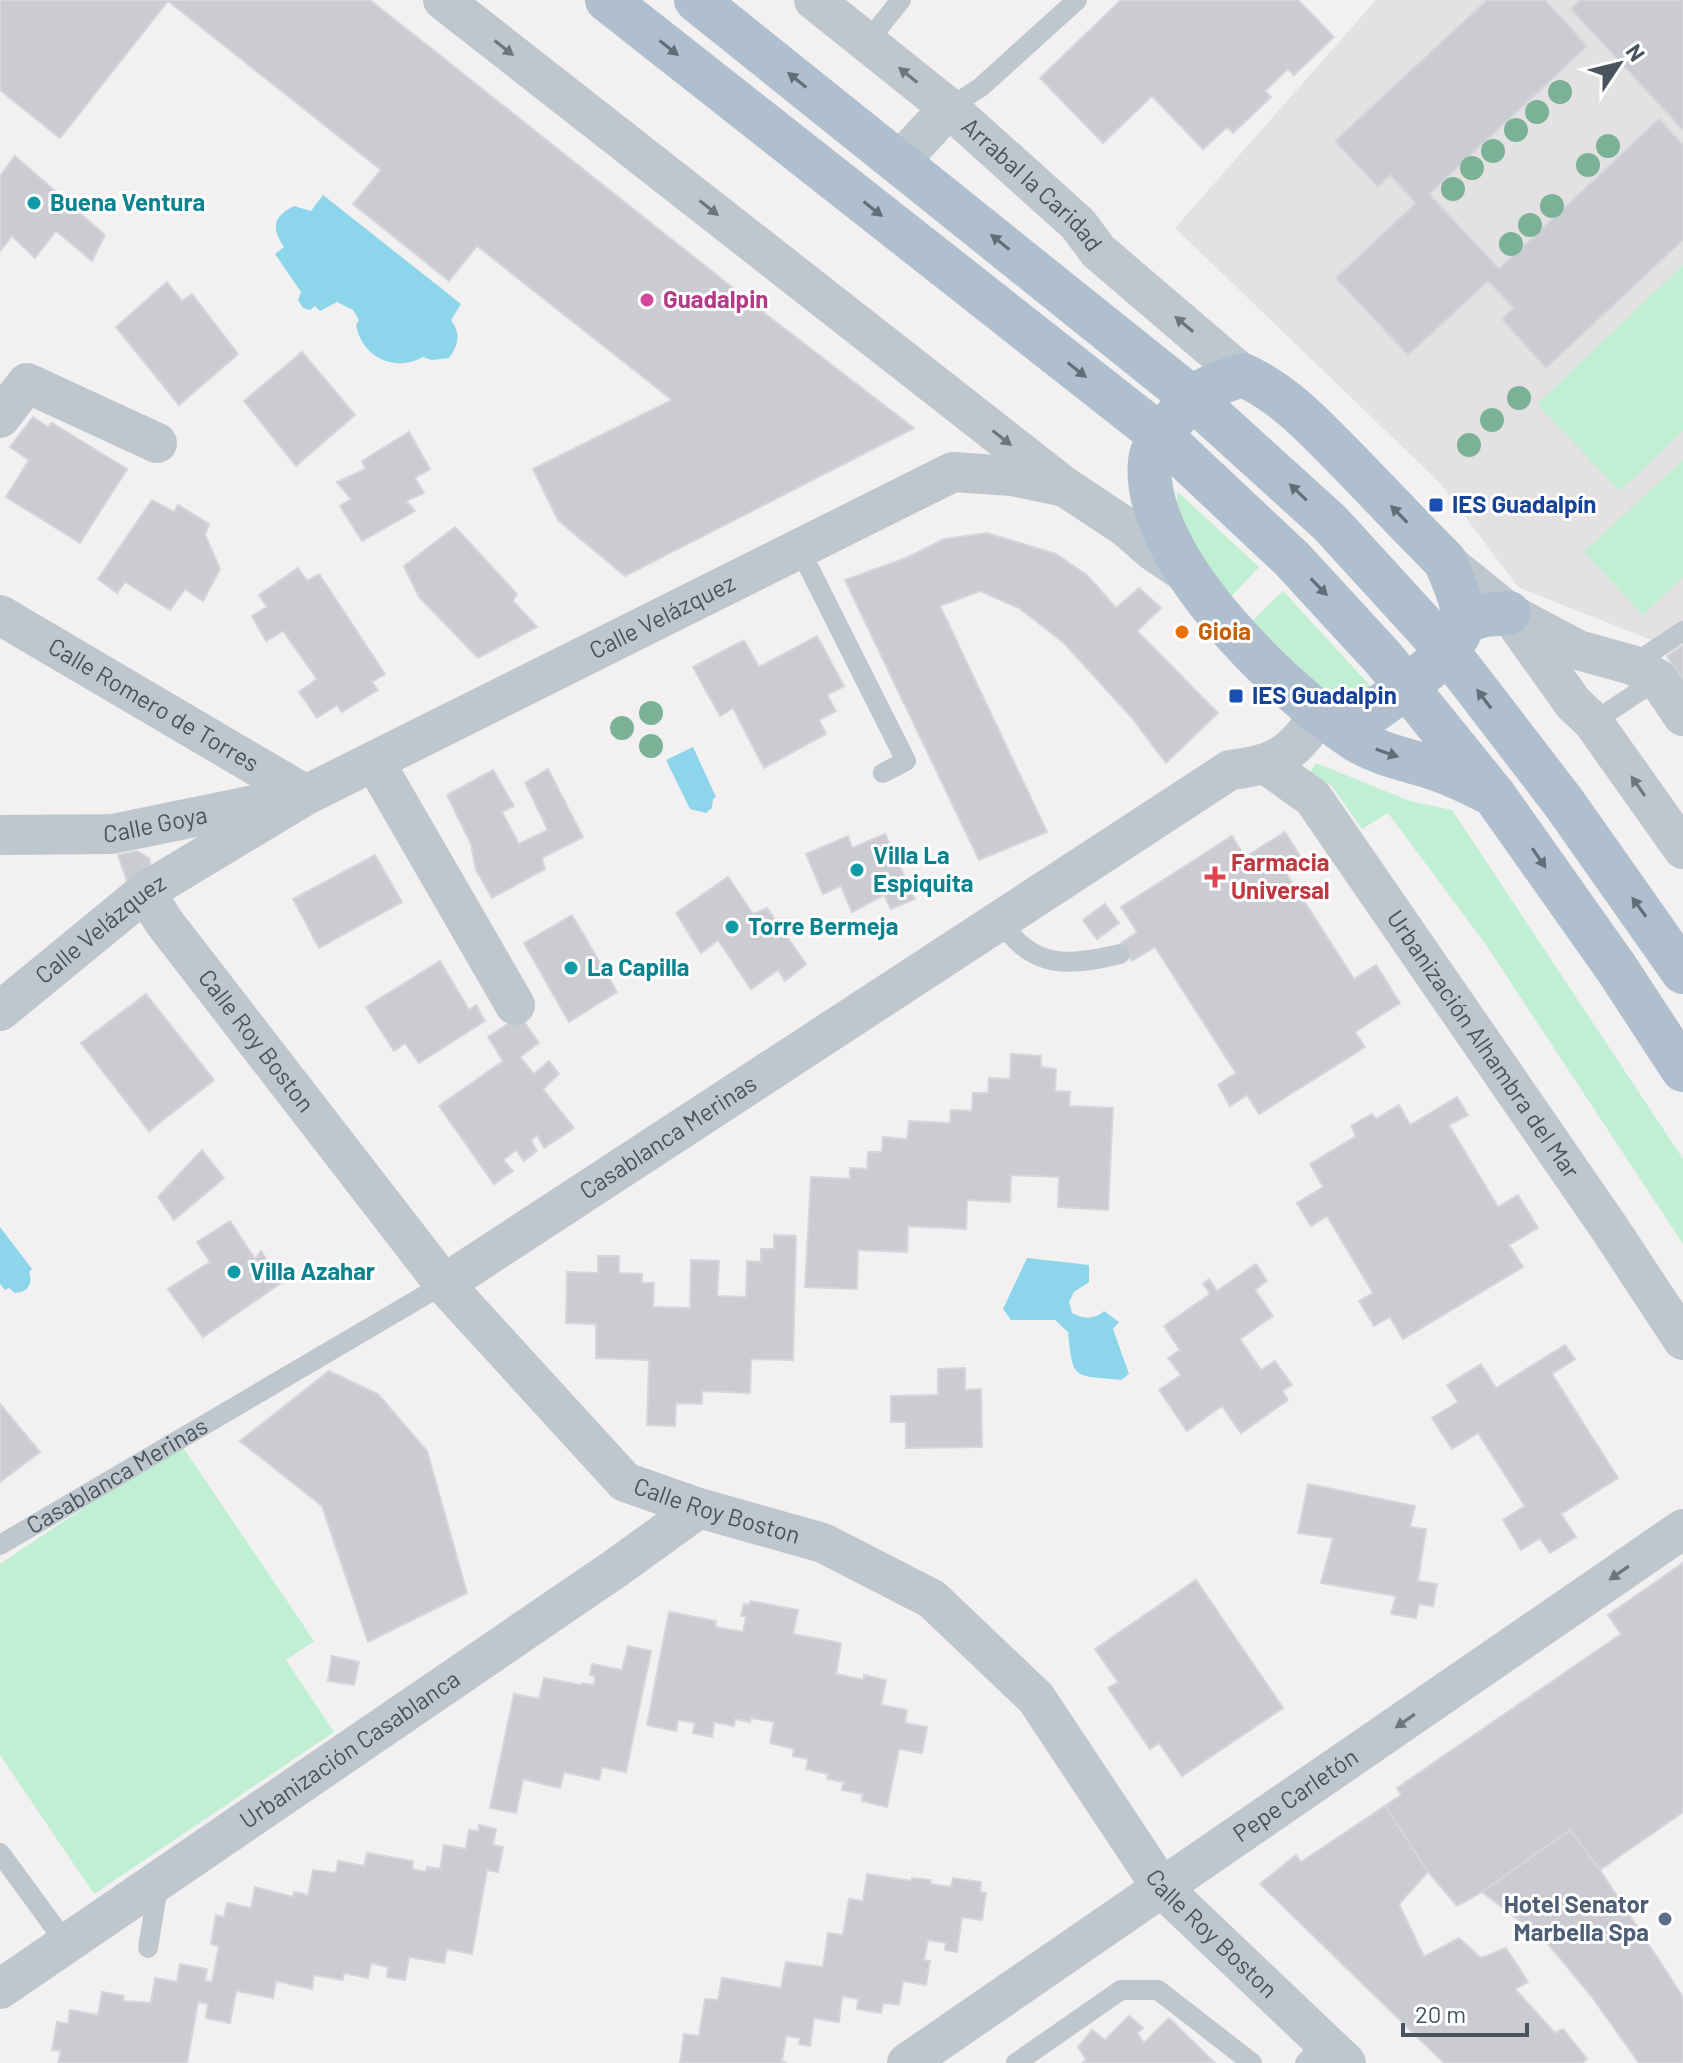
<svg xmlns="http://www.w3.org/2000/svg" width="1683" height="2063" font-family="Barlow,sans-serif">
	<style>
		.education { fill: #e3e1e2 }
		.green { fill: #c0efd3 }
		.water { fill: #8dd5eb }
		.building { fill: #caccd2; stroke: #d4d6db; stroke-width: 2 }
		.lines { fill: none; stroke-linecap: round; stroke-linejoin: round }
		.lane { stroke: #bec7ce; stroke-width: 20 }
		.street { stroke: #bec7ce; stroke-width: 40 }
		.primary { stroke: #b0bfce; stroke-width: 44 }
		.tree { fill: #7bb297 }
		.oneway { fill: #6b767f }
		.oneway2 { fill: #626e79 }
		.culture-dot { fill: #0f9aa8; stroke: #fff; stroke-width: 3 }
		.hotel-dot { fill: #d1479c; stroke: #fff; stroke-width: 3 }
		.transit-dot { fill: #1a4fb4; stroke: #fff; stroke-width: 3 }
		.food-dot { fill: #e8710a; stroke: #fff; stroke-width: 3 }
		.health-dot { fill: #e0444e; stroke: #fff; stroke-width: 3 }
		.service-dot { fill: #5c6f8a; stroke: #fff; stroke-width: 3 }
		.labels { text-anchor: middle; stroke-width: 6; stroke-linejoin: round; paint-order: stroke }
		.street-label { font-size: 24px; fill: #48535d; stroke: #fff }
		.culture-label { font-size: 24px; font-weight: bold; fill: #0d838f; stroke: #fff; text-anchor: start }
		.hotel-label { font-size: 24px; font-weight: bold; fill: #b23c85; stroke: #fff; text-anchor: start }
		.transit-label { font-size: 24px; font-weight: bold; fill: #164399; stroke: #fff; text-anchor: start }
		.food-label { font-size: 24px; font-weight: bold; fill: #c56008; stroke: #fff; text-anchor: start }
		.health-label { font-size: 24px; font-weight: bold; fill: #be3a42; stroke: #fff; text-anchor: start }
		.service-label { font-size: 24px; font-weight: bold; fill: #4e5e75; stroke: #fff; text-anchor: end }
	</style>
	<rect width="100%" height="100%" fill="#f2f0f0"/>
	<!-- education -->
	<polygon class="education" points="1376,0 1683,0 1683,622 1654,641 1518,587 1440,483 1175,228"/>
	<!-- green -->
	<g class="green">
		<polygon points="1683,265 1683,431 1620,491 1537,404"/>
		<polygon points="1683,460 1683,577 1643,615 1584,552"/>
		<path d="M1178,492L1259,567L1230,598C1213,575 1168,521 1178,492Z"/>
		<polygon points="1283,591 1377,693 1347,700 1320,689 1250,623"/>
		<polygon points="1316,763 1410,801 1452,810 1683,1159 1683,1244 1484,942 1388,813 1362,829 1331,785 1308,775"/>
		<polygon points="180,1443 314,1641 286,1660 334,1732 94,1894 0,1755 0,1564"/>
	</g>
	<!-- water -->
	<g class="water">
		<path d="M323,195L461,304L451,320C461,334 459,344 449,358L432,360L423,357C394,373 362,357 356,325L359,320L353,310L337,302L320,311L315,306L310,310L303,308L298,300L301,292L275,254L284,247C271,227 273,217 294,206L311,211Z"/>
		<polygon points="693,747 716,797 713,799 712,808 706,813 690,809 666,760"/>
		<path d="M0,1227L32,1269L29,1272C33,1284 28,1292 15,1293L9,1288L5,1290L0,1284Z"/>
		<path d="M1027,1258L1089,1265V1282L1074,1292L1069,1302L1072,1313C1084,1319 1094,1320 1104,1311L1119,1322L1113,1329L1129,1374L1121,1380C1073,1375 1073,1381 1068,1332L1055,1320H1011L1003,1309Z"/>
	</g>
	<!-- building -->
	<g class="building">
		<polygon points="0,0 370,0 772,319 914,428 625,576 558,520 533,469 672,400 477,246 449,281 353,204 381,170 168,1 60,138 0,90"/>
		<polygon points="1121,0 1298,0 1334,37 1294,75 1288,69 1265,91 1271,97 1233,133 1227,127 1203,149 1152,96 1103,143 1040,78"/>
		<polygon points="1487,0 1545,0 1587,46 1429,194 1499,269 1659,119 1683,145 1683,240 1546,368 1502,319 1514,308 1488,281 1408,355 1336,278 1416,203 1390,175 1378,187 1335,141"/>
		<polygon points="1580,0 1683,0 1683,130 1571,9"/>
		<polygon points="15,156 105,235 92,261 56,231 35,258 12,236 0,251 0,176"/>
		<polygon points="167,282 182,301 192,294 238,354 179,405 116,327"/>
		<polygon points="302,352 355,415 296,466 244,401"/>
		<polygon points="33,417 48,427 52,423 127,469 80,543 6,497 29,460 10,447"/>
		<polygon points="409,432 430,469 415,478 424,493 406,501 415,511 362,541 340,506 351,499 337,482 366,469 362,461"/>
		<polygon points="152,500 174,512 178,505 209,524 205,535 220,569 203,601 185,589 170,610 125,582 117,593 98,579"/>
		<polygon points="455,527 517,594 513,601 537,627 478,658 419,597 404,566"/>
		<polygon points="987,533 1056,554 1088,576 1116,608 1139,588 1161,608 1137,631 1218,713 1166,763 1132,718 1064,643 1019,608 980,591 940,606 1047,832 979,860 845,580 906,558 944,539"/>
		<polygon points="298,568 307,581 319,574 385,674 372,682 378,690 342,712 337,705 317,718 299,692 317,679 283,631 266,641 252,616 267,607 259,595"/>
		<polygon points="817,636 844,686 827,695 836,711 819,720 826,734 764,768 733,708 720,716 693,667 744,640 759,667"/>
		<polygon points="1683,645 1683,680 1667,656"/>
		<polygon points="548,769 583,837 542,858 545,869 492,898 476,870 471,844 447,795 493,770 514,806 502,812 519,844 548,830 525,783"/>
		<polygon points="1285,832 1302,859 1284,870 1354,979 1376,965 1400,1003 1355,1032 1365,1047 1259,1114 1247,1095 1230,1106 1218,1085 1236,1073 1155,947 1132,961 1121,943 1137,932 1121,907 1232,836 1245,857"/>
		<polygon points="885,834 915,899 891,909 884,895 852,912 841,886 823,894 806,854 848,836 852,848"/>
		<polygon points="137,851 150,859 150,868 146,873 127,881 118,855"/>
		<polygon points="375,855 402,902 319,948 293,899"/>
		<polygon points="728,877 753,914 767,908 806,964 785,981 778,970 751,989 718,940 701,953 676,913"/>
		<polygon points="1105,904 1119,923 1097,939 1083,920"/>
		<polygon points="572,915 617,992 569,1022 524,943"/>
		<polygon points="440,961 469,1010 476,1005 485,1021 419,1063 405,1043 394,1051 366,1007"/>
		<polygon points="146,994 214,1080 149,1131 81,1043"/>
		<polygon points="520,1016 539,1043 520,1057 534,1074 549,1061 559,1074 543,1089 574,1128 544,1148 537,1135 531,1140 537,1151 524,1161 516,1150 503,1160 513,1171 494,1184 439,1106 503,1061 488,1037"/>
		<polygon points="1011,1054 1041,1056 1041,1067 1056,1069 1055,1091 1070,1092 1069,1106 1113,1108 1108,1210 1058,1207 1059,1177 1011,1175 1010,1202 967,1200 966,1229 908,1226 907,1252 858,1250 857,1289 805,1287 811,1177 850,1179 850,1168 867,1169 868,1152 882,1152 883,1137 907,1139 909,1121 950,1123 951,1110 972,1111 973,1093 988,1093 989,1078 1010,1079"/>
		<polygon points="1457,1097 1468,1115 1449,1125 1498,1207 1518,1195 1538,1228 1509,1245 1523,1267 1403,1339 1390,1317 1374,1326 1359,1301 1373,1293 1327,1216 1311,1226 1297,1203 1323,1187 1310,1164 1356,1136 1351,1126 1372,1114 1376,1119 1399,1105 1410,1125"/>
		<polygon points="202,1150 224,1178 174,1220 158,1197"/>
		<polygon points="230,1221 255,1259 261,1251 281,1283 203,1337 168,1289 210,1262 197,1242"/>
		<polygon points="774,1235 796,1236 793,1360 751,1359 750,1393 702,1391 702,1404 676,1403 675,1426 647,1425 649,1360 596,1358 596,1324 566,1323 567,1272 598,1273 598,1256 619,1256 619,1273 642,1274 642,1283 654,1283 653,1307 690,1308 691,1260 719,1261 717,1296 746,1297 747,1261 761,1262 761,1249 774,1249"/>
		<polygon points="1256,1264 1267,1281 1255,1290 1273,1316 1240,1339 1261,1370 1275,1361 1292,1385 1282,1391 1288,1400 1241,1433 1222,1406 1187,1431 1159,1390 1181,1375 1168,1358 1180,1350 1164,1326 1210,1294 1203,1284 1209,1279 1217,1291"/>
		<polygon points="1565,1345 1575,1359 1552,1374 1618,1478 1561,1514 1576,1537 1550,1553 1540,1538 1521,1550 1503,1520 1525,1506 1478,1433 1452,1449 1432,1418 1458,1402 1447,1385 1481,1364 1496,1388"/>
		<polygon points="965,1368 965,1390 981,1389 982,1447 906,1448 906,1422 891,1422 891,1396 938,1395 938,1369"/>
		<polygon points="329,1371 378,1394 427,1451 467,1593 368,1642 322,1506 240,1441"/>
		<polygon points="0,1404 40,1452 0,1482"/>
		<polygon points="1308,1484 1415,1506 1410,1527 1426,1529 1418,1581 1437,1584 1433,1606 1419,1604 1416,1618 1391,1614 1396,1596 1321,1583 1333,1538 1298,1533"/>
		<polygon points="1683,1563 1683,1812 1600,1870 1570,1830 1482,1892 1457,1906 1428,1872 1385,1806 1401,1795 1397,1788 1621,1634 1608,1615"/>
		<polygon points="1196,1580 1283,1708 1182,1776 1159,1743 1150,1749 1108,1688 1118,1682 1095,1649"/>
		<polygon points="750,1601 798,1610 793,1634 841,1643 836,1674 864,1680 864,1675 886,1680 881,1705 907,1710 905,1723 927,1727 922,1753 899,1749 887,1807 862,1801 863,1794 842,1790 844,1782 827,1779 828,1774 806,1769 808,1759 793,1756 794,1749 770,1743 774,1722 751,1718 750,1722 735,1719 734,1726 714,1722 712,1737 693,1733 695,1723 678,1720 676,1731 647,1725 669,1612 716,1621 715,1627 743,1632 746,1617 741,1616 744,1604 749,1605"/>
		<polygon points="628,1646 651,1651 626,1772 602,1767 599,1780 564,1772 560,1788 523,1779 516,1813 490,1808 514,1694 539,1699 544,1678 581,1685 582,1683 594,1685 595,1676 590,1675 592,1664 622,1670"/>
		<polygon points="332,1656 359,1662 354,1685 328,1681"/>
		<polygon points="1385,1806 1428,1872 1399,1904 1424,1957 1459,1938 1481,1958 1506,1948 1528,1982 1515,1989 1555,2033 1563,2029 1587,2059 1582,2063 1444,2063 1260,1884 1296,1855 1301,1862"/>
		<polygon points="479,1825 496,1829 493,1845 503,1847 498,1872 487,1870 472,1954 447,1949 444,1963 409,1957 405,1980 387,1977 388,1967 371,1963 368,1978 344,1973 343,1980 314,1975 312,1989 276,1981 273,1998 236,1991 230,2023 206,2018 208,2004 198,2002 187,2063 58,2063 61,2051 52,2050 57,2022 68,2024 70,2010 98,2015 102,1992 124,1996 123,2001 151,2003 155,1978 177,1982 180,1964 207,1969 205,1981 212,1982 219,1946 211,1944 216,1915 224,1917 227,1903 251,1908 255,1887 293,1897 294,1892 308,1895 313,1870 336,1873 338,1861 364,1866 367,1853 413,1861 412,1869 426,1872 427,1867 440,1869 444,1845 466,1849 469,1830 478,1831"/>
		<polygon points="1570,1830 1600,1870 1683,1997 1683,2063 1639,2063 1592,1997 1544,1939 1482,1892"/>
		<polygon points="867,1874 912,1881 912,1878 931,1880 930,1884 951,1887 953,1878 981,1882 980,1892 986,1893 982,1920 962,1917 957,1952 945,1950 946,1943 928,1940 924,1960 930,1961 926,1985 903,1981 899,2005 883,2003 881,2013 857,2009 858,1999 842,1996 839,2022 814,2018 810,2046 799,2044 800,2038 786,2036 782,2061 787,2063 680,2063 684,2034 699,2036 705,1999 718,2000 722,1978 781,1988 786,1962 823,1967 828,1933 843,1935 849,1899 863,1901"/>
		<polygon points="1129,2016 1143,2028 1137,2033 1144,2043 1169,2018 1215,2063 1083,2063 1086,2059 1078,2047 1092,2030 1105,2040"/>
	</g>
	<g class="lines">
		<!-- lane -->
		<g class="lane">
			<polyline points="867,42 901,0"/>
			<polyline points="949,108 981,87 1077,0"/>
			<polyline points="800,550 906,761 883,773"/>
			<polyline points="1632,665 1683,631"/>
			<polyline points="1593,722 1658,679"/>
			<path d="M1001,921C1032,970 1069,966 1120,954"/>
			<path id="s1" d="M0,1545L444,1284"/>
			<polyline points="0,1853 66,1943"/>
			<polyline points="148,1948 159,1881"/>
			<polyline points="1016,2063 1121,1990 1158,1990 1252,2063"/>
			<polyline points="1305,2063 1324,2042"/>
		</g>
		<!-- street -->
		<g class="street">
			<polyline points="443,0 1065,487 1127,528 1153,551 1190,576"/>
			<path id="s2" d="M814,0L949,108L1078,224L1098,251L1243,375"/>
			<polyline points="899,162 949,108"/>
			<polyline points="0,418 27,383 157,443"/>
			<polyline points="1445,561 1509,613 1573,703 1593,722 1683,849"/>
			<path id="s3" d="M0,615L306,795"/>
			<polyline points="1516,617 1578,650 1632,665 1658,679 1683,716"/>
			<polyline points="374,761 515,1005"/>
			<path id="s4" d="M1267,765L1313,798L1610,1229L1683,1340"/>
			<path id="s5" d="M0,835L112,834L279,800"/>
			<path id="s6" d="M145,892L164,922L444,1284L625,1482L699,1508L823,1543L932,1599L1036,1698L1162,1888L1346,2063"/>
			<path id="s7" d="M0,1011L145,892L306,795L953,472L1012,476L1065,487"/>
			<path id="s8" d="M444,1284L1230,770C1281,764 1292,753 1321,713"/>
			<path id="s9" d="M0,1989L616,1568L699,1508"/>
			<path id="s10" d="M907,2063L1683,1529"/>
		</g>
		<!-- primary -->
		<g class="primary">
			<polyline points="607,0 1161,436 1292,559 1384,659 1494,795 1617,969 1683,1070"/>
			<polyline points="696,0 1191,397 1330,523 1447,651 1475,687 1564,803 1683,972"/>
			<polyline points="1463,621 1485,615 1509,613"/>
			<path d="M1321,713L1361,714L1375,710C1398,693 1460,651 1463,622C1464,602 1452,578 1445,561C1413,529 1382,496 1351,464C1317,430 1287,395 1243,375C1204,387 1195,392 1170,424C1162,434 1151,448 1150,461C1140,556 1283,693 1356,740C1380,755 1409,760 1436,769C1453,775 1470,783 1486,791"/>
		</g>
	</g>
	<!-- trees -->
	<g class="tree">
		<circle cx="1560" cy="92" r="12"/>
		<circle cx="1537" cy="112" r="12"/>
		<circle cx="1516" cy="130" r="12"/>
		<circle cx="1608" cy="146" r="12"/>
		<circle cx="1493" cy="151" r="12"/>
		<circle cx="1588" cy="165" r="12"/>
		<circle cx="1472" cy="168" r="12"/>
		<circle cx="1453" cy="189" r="12"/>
		<circle cx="1552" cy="206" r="12"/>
		<circle cx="1530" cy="225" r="12"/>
		<circle cx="1511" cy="244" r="12"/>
		<circle cx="1519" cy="398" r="12"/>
		<circle cx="1492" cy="420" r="12"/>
		<circle cx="1469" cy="445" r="12"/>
		<circle cx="651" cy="713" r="12"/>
		<circle cx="622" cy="728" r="12"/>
		<circle cx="651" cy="746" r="12"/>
	</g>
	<!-- one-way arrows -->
	<defs><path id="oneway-solid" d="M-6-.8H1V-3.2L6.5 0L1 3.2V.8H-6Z" transform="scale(2)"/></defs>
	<g class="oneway">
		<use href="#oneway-solid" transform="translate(504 48) rotate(38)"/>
		<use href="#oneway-solid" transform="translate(908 75) rotate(-141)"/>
		<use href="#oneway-solid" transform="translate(709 208) rotate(38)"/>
		<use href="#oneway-solid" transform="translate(1184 324) rotate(-140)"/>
		<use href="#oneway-solid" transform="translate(1002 438) rotate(38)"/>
		<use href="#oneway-solid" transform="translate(1638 786) rotate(-125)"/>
		<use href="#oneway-solid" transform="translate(1619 1573) rotate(145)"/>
		<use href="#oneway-solid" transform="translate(1405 1721) rotate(145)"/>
	</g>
	<g class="oneway2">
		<use href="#oneway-solid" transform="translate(669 48) rotate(38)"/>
		<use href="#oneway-solid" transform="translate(797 80) rotate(-141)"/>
		<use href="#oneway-solid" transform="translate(873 209) rotate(38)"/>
		<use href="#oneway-solid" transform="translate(1000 242) rotate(-141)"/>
		<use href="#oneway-solid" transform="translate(1077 370) rotate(38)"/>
		<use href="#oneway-solid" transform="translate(1298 492) rotate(-136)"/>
		<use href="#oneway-solid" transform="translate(1399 514) rotate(-134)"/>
		<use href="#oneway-solid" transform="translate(1319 587) rotate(46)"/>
		<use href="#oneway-solid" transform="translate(1484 699) rotate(-127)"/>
		<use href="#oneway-solid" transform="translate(1387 753) rotate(19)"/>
		<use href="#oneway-solid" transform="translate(1539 858) rotate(55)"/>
		<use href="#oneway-solid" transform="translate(1639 907) rotate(-126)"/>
	</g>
	<!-- markers -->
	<g class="culture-dot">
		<circle cx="34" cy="203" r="8"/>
		<circle cx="857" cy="870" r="8"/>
		<circle cx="732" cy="927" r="8"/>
		<circle cx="571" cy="968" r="8"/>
		<circle cx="234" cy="1272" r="8"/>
	</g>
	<circle class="hotel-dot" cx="647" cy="300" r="8"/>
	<g class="transit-dot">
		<rect x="1428" y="497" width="16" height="16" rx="4"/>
		<rect x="1228" y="688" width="16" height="16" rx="4"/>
	</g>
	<circle class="food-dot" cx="1182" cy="632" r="8"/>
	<path class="health-dot" d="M1211 865h8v8h8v8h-8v8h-8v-8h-8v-8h8z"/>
	<circle class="service-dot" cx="1665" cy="1919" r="8"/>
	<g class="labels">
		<!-- street labels -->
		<g class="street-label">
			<text dy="8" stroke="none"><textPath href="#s2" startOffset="286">Arrabal la Caridad</textPath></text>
			<text dy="8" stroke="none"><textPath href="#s7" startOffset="774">Calle Velázquez</textPath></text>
			<text dy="8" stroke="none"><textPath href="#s3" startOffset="178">Calle Romero de Torres</textPath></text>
			<text dy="8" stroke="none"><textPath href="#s5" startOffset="156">Calle Goya</textPath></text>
			<text dy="8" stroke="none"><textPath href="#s7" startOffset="130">Calle Velázquez</textPath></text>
			<text dy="8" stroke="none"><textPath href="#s6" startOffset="186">Calle Roy Boston</textPath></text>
			<text dy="8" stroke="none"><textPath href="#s4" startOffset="356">Urbanización Alhambra del Mar</textPath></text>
			<text dy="8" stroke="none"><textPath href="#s8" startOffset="268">Casablanca Merinas</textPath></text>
			<text dy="8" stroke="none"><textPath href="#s1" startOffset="136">Casablanca Merinas</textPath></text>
			<text dy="8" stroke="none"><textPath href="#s6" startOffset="858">Calle Roy Boston</textPath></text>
			<text dy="8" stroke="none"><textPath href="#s9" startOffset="424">Urbanización Casablanca</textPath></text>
			<text dy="8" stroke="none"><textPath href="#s10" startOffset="472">Pepe Carletón</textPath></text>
			<text dy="8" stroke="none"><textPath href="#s6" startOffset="1530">Calle Roy Boston</textPath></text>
		</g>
		<!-- culture labels -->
		<g class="culture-label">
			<text x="50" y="211">Buena Ventura</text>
			<text x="873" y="864">Villa La<tspan x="873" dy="28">Espiquita</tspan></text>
			<text x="748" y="935">Torre Bermeja</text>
			<text x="587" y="976">La Capilla</text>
			<text x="250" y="1280">Villa Azahar</text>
		</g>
		<!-- hotel labels -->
		<g class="hotel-label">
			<text x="663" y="308">Guadalpin</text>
		</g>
		<!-- transit labels -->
		<g class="transit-label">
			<text x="1452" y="513">IES Guadalpín</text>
			<text x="1252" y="704">IES Guadalpin</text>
		</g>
		<!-- food labels -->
		<g class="food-label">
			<text x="1198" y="640">Gioia</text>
		</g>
		<!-- health labels -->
		<g class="health-label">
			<text x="1231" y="871">Farmacia<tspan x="1231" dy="28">Universal</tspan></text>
		</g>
		<!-- service labels -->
		<g class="service-label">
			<text x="1649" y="1913">Hotel Senator<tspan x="1649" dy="28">Marbella Spa</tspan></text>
		</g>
	</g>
	<!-- north arrow -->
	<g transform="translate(1619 64) rotate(55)" stroke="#ffffff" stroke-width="6" paint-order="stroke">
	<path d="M0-6L14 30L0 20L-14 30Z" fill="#48535d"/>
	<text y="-12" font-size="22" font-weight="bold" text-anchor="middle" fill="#48535d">N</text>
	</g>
	<!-- scale -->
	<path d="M1403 2023v12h124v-12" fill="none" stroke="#48535d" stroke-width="4"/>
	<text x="1415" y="2023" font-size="24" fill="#48535d" stroke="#ffffff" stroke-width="6" paint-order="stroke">20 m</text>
</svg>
